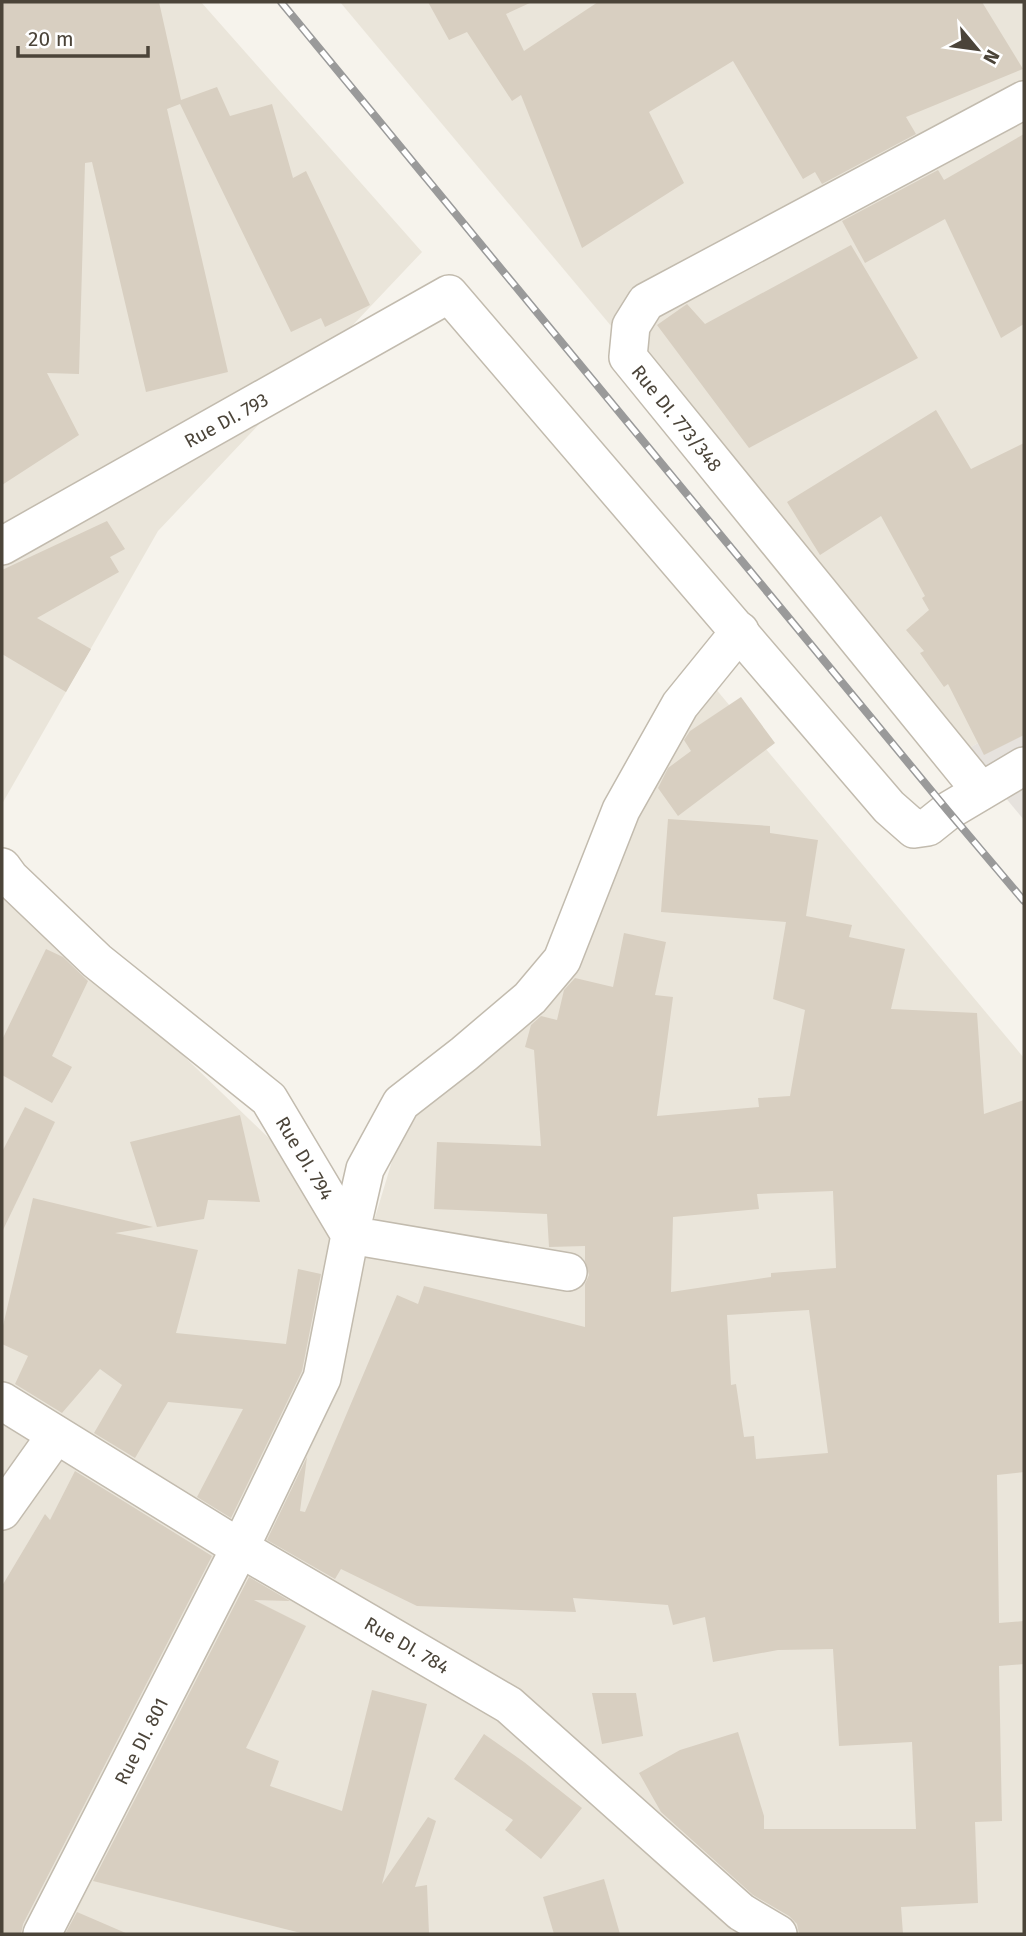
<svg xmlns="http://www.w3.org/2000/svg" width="1026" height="1936" font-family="'Fira Sans',sans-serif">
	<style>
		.residential { fill: #eae5da }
		.industrial { fill: #e6e2dd }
		.building { fill: #d8cfc1; fill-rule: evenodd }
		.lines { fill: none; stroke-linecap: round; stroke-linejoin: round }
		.street-casing { stroke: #c2bbae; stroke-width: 40 }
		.street { stroke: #fff; stroke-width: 37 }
		.rail-casing { stroke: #9a9a9a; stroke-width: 8 }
		.rail { stroke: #fff; stroke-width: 5; stroke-dasharray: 16; stroke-linecap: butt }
		.labels { text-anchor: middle; stroke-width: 5; stroke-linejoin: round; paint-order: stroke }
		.street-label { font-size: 19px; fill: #4b4439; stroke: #fff }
	</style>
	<rect width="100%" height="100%" fill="#f6f3ec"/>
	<!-- residential -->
	<g class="residential">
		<polygon points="2,2 201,2 422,252 158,531 2,804"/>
		<polygon points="340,2 1024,2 1024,716 966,750"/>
		<polygon points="710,682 1024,1058 1024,1934 2,1934 2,881 274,1143 364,1254 408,1108 530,1008"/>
	</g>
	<!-- industrial -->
	<polygon class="industrial" points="1024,716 1024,820 966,750"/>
	<!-- building -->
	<g class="building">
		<polygon points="2,2 159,2 181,100 217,87 230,116 272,104 293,178 306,171 370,305 325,327 321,318 291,332 180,104 167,109 228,372 146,392 92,162 85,163 79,374 47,373 79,435 2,485"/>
		<polygon points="428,2 532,2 506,14 524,51 598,2 982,2 1023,69 906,117 916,134 822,184 815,172 803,179 733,61 649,112 684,183 582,248 521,95 512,101 467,32 449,40"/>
		<polygon points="1024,134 1024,324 1001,338 945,219 865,263 842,221 938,170 944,180"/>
		<polygon points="851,245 918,358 749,448 657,325 687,304 705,324"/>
		<polygon points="936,410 971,469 1024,443 1024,735 984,755 948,684 944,687 920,653 924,651 906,630 929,610 922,598 925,596 881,516 820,555 787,502"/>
		<polygon points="107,521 125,549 110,557 119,572 37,618 91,649 66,692 2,654 2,570"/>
		<polygon points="741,697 775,743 678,816 658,788 668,768 691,751 684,740 690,731"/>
		<path d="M668,819L770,826V833L818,840L806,916L852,925L849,937L905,949L891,1009L977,1013L984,1114L1024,1100V1472L997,1475L999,1623L1024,1621V1664L999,1666L1002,1821L975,1822L978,1903L901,1907L903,1934H799L797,1924L789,1916L753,1895L661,1812L639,1773L680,1750L738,1732L764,1816V1829H916L912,1742L839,1746L833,1649L778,1650L713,1662L705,1617L673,1625L668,1605L573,1598L576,1612L417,1606L341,1569L335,1579L267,1540L307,1457L300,1511L305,1512L397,1295L418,1304L424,1286L585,1327V1284L589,1275L585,1261V1246L549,1247L547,1214L434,1209L437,1142L541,1146L534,1050L525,1047L531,1025L541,1016L557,1020L564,990L575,978L613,987L624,933L666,942L655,995L673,997L657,1116L759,1107L758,1098L790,1096L805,1010L773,999L786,922L661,912ZM833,1191L836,1268L771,1273V1277L671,1292L673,1217L759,1209L757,1194ZM809,1310L828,1453L756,1459L754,1436L744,1437L736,1384L731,1385L727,1315Z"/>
		<polygon points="46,949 63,957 88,981 52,1056 72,1067 52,1103 2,1075 2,1040"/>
		<polygon points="25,1107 55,1122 2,1232 2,1152"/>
		<polygon points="240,1115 260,1202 208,1200 204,1219 157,1227 130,1142"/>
		<polygon points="33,1198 153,1227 115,1233 198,1250 176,1333 286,1344 298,1269 321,1274 302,1371 231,1518 197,1497 243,1409 168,1402 135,1458 94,1433 122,1385 100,1369 62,1413 15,1384 28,1356 2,1344 2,1330"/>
		<polygon points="75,1471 212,1556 23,1924 21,1934 2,1934 2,1586 45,1514 50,1520"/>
		<polygon points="249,1577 290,1601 254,1600 306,1626 246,1748 279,1761 270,1786 342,1811 372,1690 427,1704 382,1884 428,1817 436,1821 415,1887 427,1885 429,1934 305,1934 93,1881"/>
		<polygon points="592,1693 636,1693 643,1736 602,1744"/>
		<polygon points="484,1734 524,1762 582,1808 541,1859 505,1830 513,1820 454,1779"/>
		<polygon points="604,1879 620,1934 554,1934 543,1897"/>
		<polygon points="77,1912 128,1934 65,1934"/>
	</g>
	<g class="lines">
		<defs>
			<g id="street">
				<polyline points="2,546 449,294 889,807 914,829 928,827 948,811 1024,766"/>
				<polyline points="981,791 628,357 631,326 646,302 1024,100"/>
				<polyline points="2,867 10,878 97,961 269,1099 350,1235 322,1378 240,1548 42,1934"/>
				<polyline points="568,1272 350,1235 365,1169 401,1103 464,1054 530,998 562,960 621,810 680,705 740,631"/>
				<polyline points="2,1401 240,1548 509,1705 741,1912 778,1934"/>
				<polyline points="2,1511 56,1435"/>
			</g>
		</defs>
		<!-- street casing -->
		<use href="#street" class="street-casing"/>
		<!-- street -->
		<use href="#street" class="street"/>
		<defs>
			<polyline id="rail" points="281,2 948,811 1024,901"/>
		</defs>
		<!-- rail casing -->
		<use href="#rail" class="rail-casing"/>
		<!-- rail -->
		<use href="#rail" class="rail"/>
	</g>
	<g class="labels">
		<!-- street labels -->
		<g class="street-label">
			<text transform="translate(677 418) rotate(51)" y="7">Rue DI. 773/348</text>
			<text transform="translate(226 420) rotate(-29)" y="7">Rue DI. 793</text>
			<text transform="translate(305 1158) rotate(59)" y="7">Rue DI. 794</text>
			<text transform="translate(407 1645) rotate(30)" y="7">Rue DI. 784</text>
			<text transform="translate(141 1741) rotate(-63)" y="7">Rue DI. 801</text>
		</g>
	</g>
	<!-- border -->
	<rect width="1026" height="1936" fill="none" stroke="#4b4439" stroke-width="7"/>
	<!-- north arrow -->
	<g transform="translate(977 49) rotate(119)" stroke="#ffffff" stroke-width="5" paint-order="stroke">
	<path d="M0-5L12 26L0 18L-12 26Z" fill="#4b4439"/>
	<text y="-10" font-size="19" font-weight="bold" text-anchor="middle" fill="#4b4439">N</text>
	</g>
	<!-- scale -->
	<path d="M18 46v10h130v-10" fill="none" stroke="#4b4439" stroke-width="3.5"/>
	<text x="28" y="46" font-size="21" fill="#4b4439" stroke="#ffffff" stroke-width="5" paint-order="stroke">20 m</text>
</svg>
